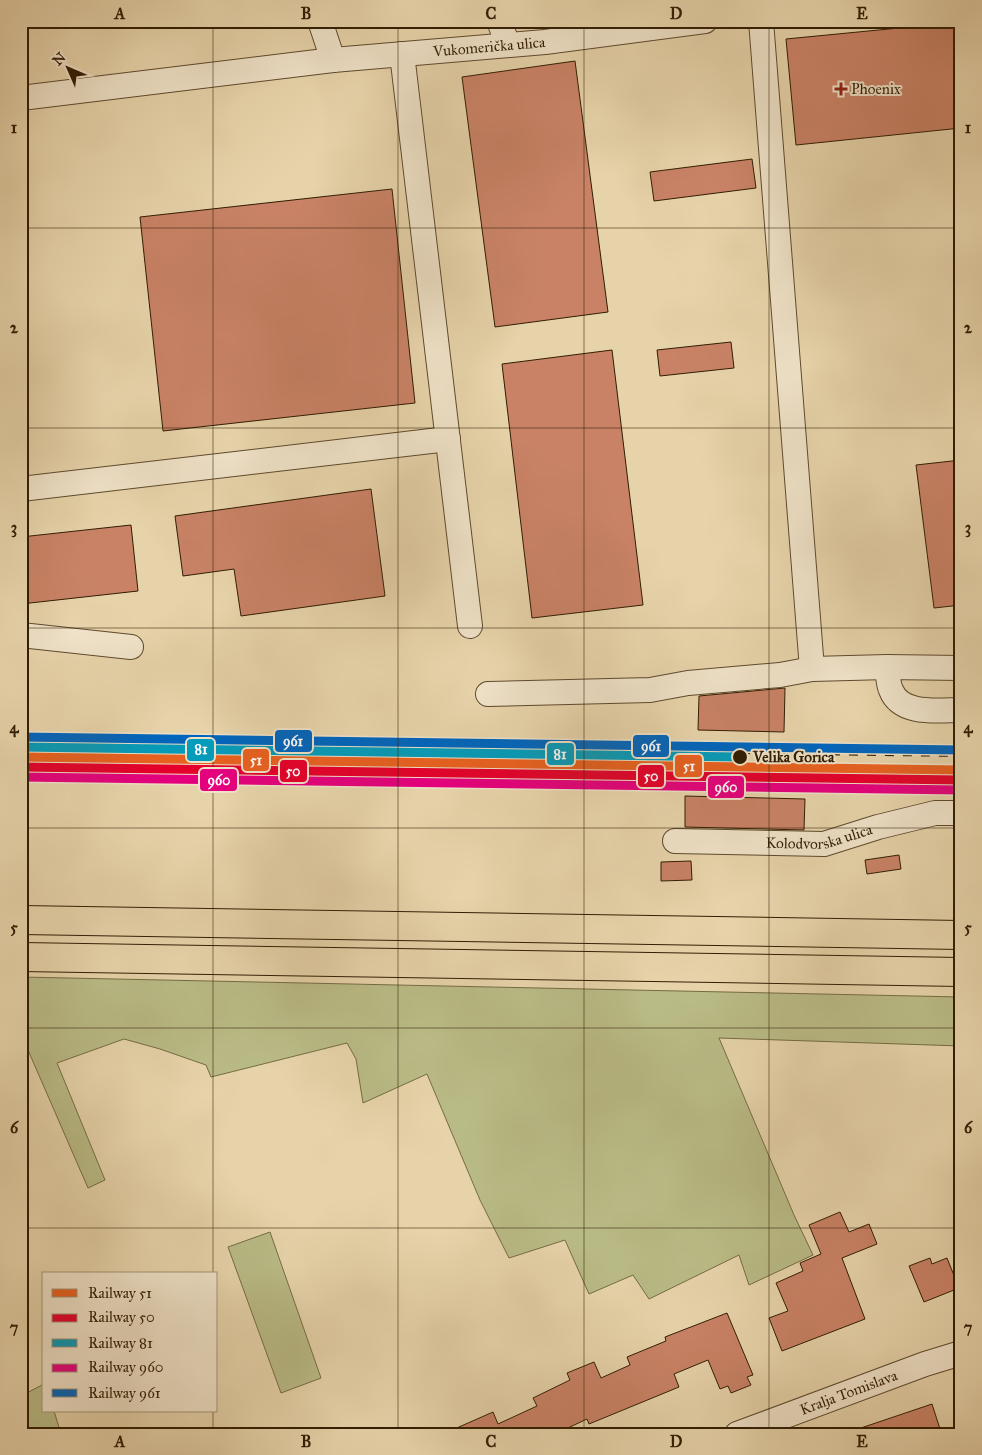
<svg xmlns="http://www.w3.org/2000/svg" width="982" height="1455" font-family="'IM FELL Great Primer',serif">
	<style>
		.green { fill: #b9bb86; stroke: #756c44 }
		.building { fill: #c98266; stroke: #311d03 }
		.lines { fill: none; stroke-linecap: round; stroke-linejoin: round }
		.minor-casing { stroke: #5e4a2d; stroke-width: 26 }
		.highway-casing { stroke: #311d03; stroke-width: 30 }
		.minor { stroke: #efe2c8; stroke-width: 24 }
		.highway { stroke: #e7d3aa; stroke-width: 28 }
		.rail { stroke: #311d03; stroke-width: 4; stroke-dasharray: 9 9; stroke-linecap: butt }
		.rail-1-casing { stroke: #efe2c8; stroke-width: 12 }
		.rail-2-casing { stroke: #efe2c8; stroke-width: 12 }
		.rail-3-casing { stroke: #efe2c8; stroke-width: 12 }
		.rail-4-casing { stroke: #efe2c8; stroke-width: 12 }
		.rail-5-casing { stroke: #efe2c8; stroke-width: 12 }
		.rail-1 { stroke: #e86120; stroke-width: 9 }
		.rail-2 { stroke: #e4002b; stroke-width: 9 }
		.rail-3 { stroke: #059bba; stroke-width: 9 }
		.rail-4 { stroke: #e5007d; stroke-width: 9 }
		.rail-5 { stroke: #0065bd; stroke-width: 9 }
		.grid { fill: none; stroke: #311d03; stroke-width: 1; stroke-opacity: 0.55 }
		.poi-dot { fill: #8f2418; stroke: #efe2c8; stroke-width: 2 }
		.stop-dot { fill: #311d03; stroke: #efe2c8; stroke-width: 2 }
		.labels { text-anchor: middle; stroke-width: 4; stroke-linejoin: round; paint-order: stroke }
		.street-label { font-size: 15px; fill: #311d03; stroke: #efe2c8 }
		.poi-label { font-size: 15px; fill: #311d03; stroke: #efe2c8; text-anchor: start }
		.stop-label { font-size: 15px; font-weight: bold; fill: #311d03; stroke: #efe2c8; text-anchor: start }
		.line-badge { stroke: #efe2c8; stroke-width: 2 }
		.badge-label { font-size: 14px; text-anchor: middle; font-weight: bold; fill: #fff }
		.neatline { fill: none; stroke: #311d03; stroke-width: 2 }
		.grid-label { font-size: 16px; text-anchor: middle; font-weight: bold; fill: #311d03 }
	</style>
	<rect width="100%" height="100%" fill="#e7d3aa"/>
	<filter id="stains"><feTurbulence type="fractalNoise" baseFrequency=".004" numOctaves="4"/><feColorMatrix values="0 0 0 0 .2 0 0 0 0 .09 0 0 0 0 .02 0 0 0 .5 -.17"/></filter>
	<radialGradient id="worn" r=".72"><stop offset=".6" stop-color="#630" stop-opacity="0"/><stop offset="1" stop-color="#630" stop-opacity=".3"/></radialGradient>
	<!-- green -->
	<g class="green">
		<polygon points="21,977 961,997 961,1046 719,1038 794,1215 813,1255 749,1285 739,1255 649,1299 633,1275 589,1294 565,1240 509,1258 480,1200 427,1074 363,1103 356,1059 347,1043 211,1077 206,1065 160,1049 124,1039 57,1063 105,1180 88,1188 21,1034"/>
		<polygon points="270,1232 321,1378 281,1393 228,1247"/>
		<polygon points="44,1384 44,1411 54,1411 61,1434 21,1434 21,1396"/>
	</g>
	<!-- building -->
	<g class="building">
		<polygon points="961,22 961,128 796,145 786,39"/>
		<polygon points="575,61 608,312 495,327 462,77"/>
		<polygon points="752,159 756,188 654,201 650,172"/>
		<polygon points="392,189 415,403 163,431 140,217"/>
		<polygon points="731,342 734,368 660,376 657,350"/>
		<polygon points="612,350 643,605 532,618 502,364"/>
		<polygon points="961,460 961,605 934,608 916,465"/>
		<polygon points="371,489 385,596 241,616 234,569 183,576 175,516"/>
		<polygon points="131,525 138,591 21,604 21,537"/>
		<polygon points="785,688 784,732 698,730 699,696"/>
		<polygon points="685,796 805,799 804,830 685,827"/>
		<polygon points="899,855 901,869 867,874 865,860"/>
		<polygon points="691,861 692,880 661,881 661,862"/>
		<polygon points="840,1212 849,1232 869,1224 877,1244 842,1258 865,1319 782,1351 769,1318 788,1311 776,1283 803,1271 800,1263 821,1254 809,1225"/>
		<polygon points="930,1258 932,1264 947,1258 959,1288 924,1302 909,1266"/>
		<polygon points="727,1313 753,1375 747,1377 751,1385 731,1393 728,1386 720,1389 708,1360 674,1374 679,1387 589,1424 587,1419 555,1434 443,1434 493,1412 498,1424 537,1406 533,1398 570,1380 567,1373 594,1362 601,1378 630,1365 627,1357 666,1341 665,1337"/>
		<polygon points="932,1404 940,1429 925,1434 853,1434 852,1431"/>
	</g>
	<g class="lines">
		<defs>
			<g id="minor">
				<polyline points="320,21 333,60"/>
				<polyline points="499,21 508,45"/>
				<polyline points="761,21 812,669"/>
				<polyline points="402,54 470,626"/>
				<path id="s1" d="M21,98L333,60L545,42L705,21"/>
				<polyline points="21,489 448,439"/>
				<polyline points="21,635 131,647"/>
				<path d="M887,667C888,674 888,684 891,690C901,716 939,710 961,710"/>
				<polyline points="488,694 650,690 688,683 780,675 812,669 887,667 961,668"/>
				<path id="s2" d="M675,841L824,844L878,827L935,813H961"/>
				<path id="s3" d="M737,1434L925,1364L961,1353"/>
			</g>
			<g id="highway">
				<polyline points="21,920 961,935"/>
				<polyline points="21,957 961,972"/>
			</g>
		</defs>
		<!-- minor casing -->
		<use href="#minor" class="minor-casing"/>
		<!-- highway casing -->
		<use href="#highway" class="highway-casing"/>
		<!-- minor -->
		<use href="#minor" class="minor"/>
		<!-- highway -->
		<use href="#highway" class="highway"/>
		<!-- rail -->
		<polyline class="rail" points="21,743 961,755"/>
		<defs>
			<polyline id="rail-1" points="21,757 961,770"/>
			<polyline id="rail-2" points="21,767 961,780"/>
			<polyline id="rail-3" points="21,747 740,757"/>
			<polyline id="rail-4" points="21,777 961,790"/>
			<polyline id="rail-5" points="21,737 961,750"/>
		</defs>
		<!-- rail-1 casing -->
		<use href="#rail-1" class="rail-1-casing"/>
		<!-- rail-2 casing -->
		<use href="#rail-2" class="rail-2-casing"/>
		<!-- rail-3 casing -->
		<use href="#rail-3" class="rail-3-casing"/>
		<!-- rail-4 casing -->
		<use href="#rail-4" class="rail-4-casing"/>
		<!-- rail-5 casing -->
		<use href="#rail-5" class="rail-5-casing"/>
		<!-- rail-1 -->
		<use href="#rail-1" class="rail-1"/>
		<!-- rail-2 -->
		<use href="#rail-2" class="rail-2"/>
		<!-- rail-3 -->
		<use href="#rail-3" class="rail-3"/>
		<!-- rail-4 -->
		<use href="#rail-4" class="rail-4"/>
		<!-- rail-5 -->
		<use href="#rail-5" class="rail-5"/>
	</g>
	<!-- grid -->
	<path class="grid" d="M213,21V1274M398,21V1434M584,21V1434M769,21V1434M21,228H961M21,428H961M21,628H961M21,828H961M21,1028H961M21,1228H961M213,1411V1434"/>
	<!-- markers -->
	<path class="poi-dot" d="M838.5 81.5h5v5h5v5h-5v5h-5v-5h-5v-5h5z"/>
	<circle class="stop-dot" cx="740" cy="757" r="8"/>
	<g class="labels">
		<!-- street labels -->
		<g class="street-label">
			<text dy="5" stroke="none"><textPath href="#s1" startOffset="471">Vukomerička ulica</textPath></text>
			<text dy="5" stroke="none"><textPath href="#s2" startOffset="145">Kolodvorska ulica</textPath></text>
			<text dy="5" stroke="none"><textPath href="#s3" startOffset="119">Kralja Tomislava</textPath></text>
		</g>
		<!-- poi labels -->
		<g class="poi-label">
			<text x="851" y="94">Phoenix</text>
		</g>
		<!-- stop labels -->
		<g class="stop-label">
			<text x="753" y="762">Velika Gorica</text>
		</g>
	</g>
	<g class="line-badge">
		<rect x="274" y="729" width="39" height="24" rx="5" fill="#0065bd"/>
		<rect x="632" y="734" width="38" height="24" rx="5" fill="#0065bd"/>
		<rect x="186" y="738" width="29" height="24" rx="5" fill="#059bba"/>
		<rect x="546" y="742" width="29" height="24" rx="5" fill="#059bba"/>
		<rect x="242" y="748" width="28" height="24" rx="5" fill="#e86120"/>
		<rect x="674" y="754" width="29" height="24" rx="5" fill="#e86120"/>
		<rect x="279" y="759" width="29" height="24" rx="5" fill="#e4002b"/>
		<rect x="637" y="764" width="28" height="24" rx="5" fill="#e4002b"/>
		<rect x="199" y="768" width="39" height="24" rx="5" fill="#e5007d"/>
		<rect x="707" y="775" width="38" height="24" rx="5" fill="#e5007d"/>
	</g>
	<g class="badge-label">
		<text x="293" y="746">961</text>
		<text x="651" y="751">961</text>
		<text x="201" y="754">81</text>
		<text x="560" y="759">81</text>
		<text x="256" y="765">51</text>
		<text x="689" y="771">51</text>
		<text x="293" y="776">50</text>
		<text x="651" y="781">50</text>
		<text x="219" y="785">960</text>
		<text x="726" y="792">960</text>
	</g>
	<!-- margin -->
	<rect width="982" height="1455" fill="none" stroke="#e7d3aa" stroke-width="55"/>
	<!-- legend -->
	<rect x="42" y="1272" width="175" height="140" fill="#efe2c8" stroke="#a39379"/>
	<rect x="52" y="1289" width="25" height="8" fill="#e86120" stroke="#a39379"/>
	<text x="88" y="1298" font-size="15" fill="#311d03">Railway 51</text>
	<rect x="52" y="1314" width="25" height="8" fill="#e4002b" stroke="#a39379"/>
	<text x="88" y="1322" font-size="15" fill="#311d03">Railway 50</text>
	<rect x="52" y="1339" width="25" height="8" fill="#059bba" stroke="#a39379"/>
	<text x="88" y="1348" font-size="15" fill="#311d03">Railway 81</text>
	<rect x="52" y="1364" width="25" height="8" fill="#e5007d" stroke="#a39379"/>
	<text x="88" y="1372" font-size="15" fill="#311d03">Railway 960</text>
	<rect x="52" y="1389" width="25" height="8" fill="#0065bd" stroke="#a39379"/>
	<text x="88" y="1398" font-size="15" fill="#311d03">Railway 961</text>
	<!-- north arrow -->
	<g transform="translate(68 68) rotate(315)" stroke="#efe2c8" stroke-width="4" paint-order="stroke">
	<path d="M0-4L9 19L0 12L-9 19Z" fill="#311d03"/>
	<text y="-8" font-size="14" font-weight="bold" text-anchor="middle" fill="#311d03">N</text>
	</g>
	<rect x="28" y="28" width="926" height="1400" class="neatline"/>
	<g class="grid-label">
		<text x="120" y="19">A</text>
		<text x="306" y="19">B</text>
		<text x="491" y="19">C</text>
		<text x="676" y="19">D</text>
		<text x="862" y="19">E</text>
		<text x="14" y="133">1</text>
		<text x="968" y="133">1</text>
		<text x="14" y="333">2</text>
		<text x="968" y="333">2</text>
		<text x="14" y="533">3</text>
		<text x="968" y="533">3</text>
		<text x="14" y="733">4</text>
		<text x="968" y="733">4</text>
		<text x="14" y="933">5</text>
		<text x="968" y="933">5</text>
		<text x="14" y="1133">6</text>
		<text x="968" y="1133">6</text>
		<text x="14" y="1333">7</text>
		<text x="968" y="1333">7</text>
		<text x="120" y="1447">A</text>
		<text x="306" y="1447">B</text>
		<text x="491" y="1447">C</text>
		<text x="676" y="1447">D</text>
		<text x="862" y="1447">E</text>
	</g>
	<rect width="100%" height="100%" filter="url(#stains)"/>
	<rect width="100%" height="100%" fill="url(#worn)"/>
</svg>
